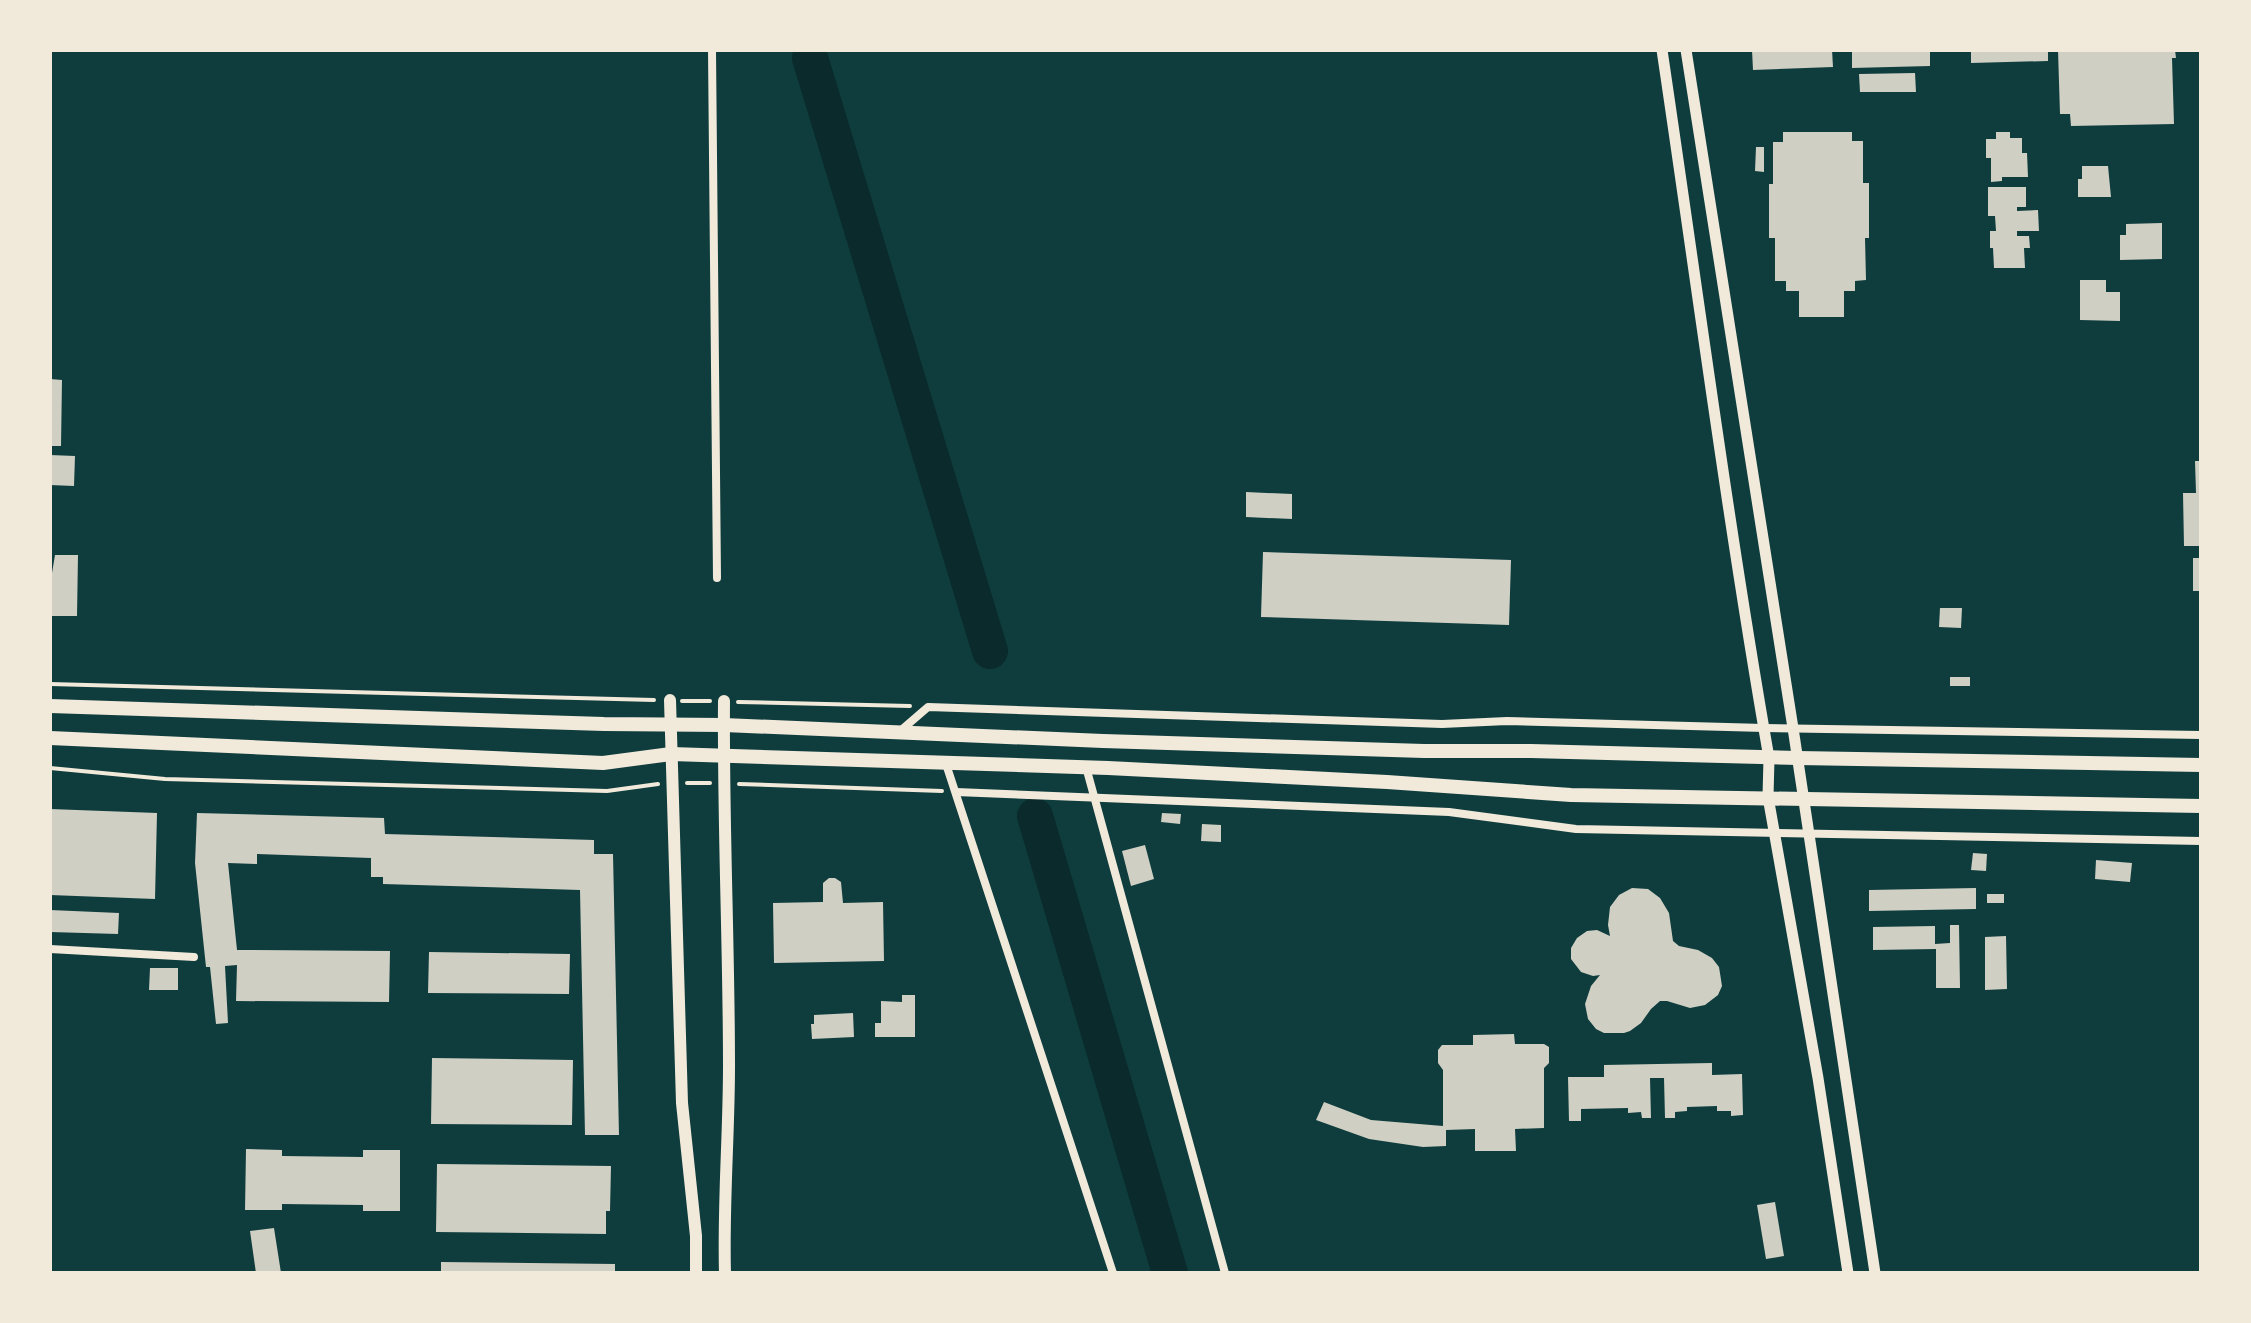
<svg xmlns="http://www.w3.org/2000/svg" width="2251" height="1323" font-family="Quicksand,sans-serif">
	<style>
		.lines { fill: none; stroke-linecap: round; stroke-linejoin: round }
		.river { stroke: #0a2a2b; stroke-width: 36 }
		.building { fill: #cfcfc3 }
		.path { stroke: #f1e9da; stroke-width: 4 }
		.minor { stroke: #f1e9da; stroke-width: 8 }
		.tertiary { stroke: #f1e9da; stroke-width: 11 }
		.secondary { stroke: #f1e9da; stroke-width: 12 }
		.primary { stroke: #f1e9da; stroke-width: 14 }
	</style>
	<rect width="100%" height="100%" fill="#0f3d3e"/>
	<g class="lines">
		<!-- river -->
		<g class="river">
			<polyline points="810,58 990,651"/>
			<polyline points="1035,816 1170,1273"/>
		</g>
	</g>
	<!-- building -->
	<g class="building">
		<polygon points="1752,50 1832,50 1833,67 1753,70"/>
		<polygon points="1852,50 1930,50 1930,66 1852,68"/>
		<polygon points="1971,50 2048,50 2048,61 1971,63"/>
		<polygon points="2058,50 2175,50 2176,58 2172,58 2174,124 2071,126 2070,114 2060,114"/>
		<polygon points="1915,73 1916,92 1860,92 1859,74"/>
		<polygon points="1783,132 1852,132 1852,141 1863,141 1863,183 1869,183 1869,238 1865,238 1866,280 1855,281 1855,291 1844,291 1844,317 1799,317 1799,291 1786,291 1786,281 1775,281 1775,238 1769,238 1769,184 1773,184 1773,142 1783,142"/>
		<polygon points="1996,132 2010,132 2010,138 2022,138 2022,153 2027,153 2028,177 2002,177 2002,181 1991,182 1991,158 1986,158 1986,139 1996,139"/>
		<polygon points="1756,147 1764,147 1764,172 1755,171"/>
		<polygon points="2082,166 2108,166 2111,197 2078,197 2078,179 2082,179"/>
		<polygon points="1988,187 2026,187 2026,207 2017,207 2017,211 2038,210 2039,231 2017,231 2017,236 2029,236 2030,248 2024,248 2025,268 1994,268 1993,248 1990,248 1990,231 1996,231 1995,216 1988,216"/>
		<polygon points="2162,223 2162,259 2120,260 2120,235 2126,235 2126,224"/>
		<polygon points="2080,280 2106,280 2106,292 2120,292 2120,321 2080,320"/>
		<polygon points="50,379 62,380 61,446 50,446"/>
		<polygon points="50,455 75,456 74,486 50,485"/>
		<polygon points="2195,461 2201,461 2201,546 2184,546 2183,493 2196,493"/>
		<polygon points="1246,492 1292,494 1292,519 1246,517"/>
		<polygon points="1263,552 1511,560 1509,625 1261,617"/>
		<polygon points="55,555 78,555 77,616 50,616 50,573 52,573"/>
		<rect x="2193" y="558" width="8" height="33"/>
		<polygon points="1940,608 1962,608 1961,628 1939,627"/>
		<rect x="1950" y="677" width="20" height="9"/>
		<polygon points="50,809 157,813 155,899 50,895"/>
		<polygon points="197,813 384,818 385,834 594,840 594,854 613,854 619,1135 585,1135 580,890 383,884 383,877 371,877 371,858 257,854 257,864 228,863 237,950 390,951 389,1002 236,1001 237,965 225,966 228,1023 216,1024 210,967 206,967 195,863"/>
		<polygon points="1162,813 1181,814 1180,824 1161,822"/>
		<polygon points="1202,824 1221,825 1221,842 1201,841"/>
		<polygon points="1145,845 1154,879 1131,886 1122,851"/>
		<polygon points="1973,853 1987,854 1986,871 1971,870"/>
		<polygon points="2096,860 2132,863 2130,882 2095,879"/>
		<polygon points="829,878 835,878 841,882 843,903 883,902 884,961 774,963 773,903 823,902 823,883"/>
		<polygon points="1632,888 1648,889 1660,898 1669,913 1673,941 1679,946 1698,950 1712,958 1719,967 1722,986 1718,995 1705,1005 1690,1008 1667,1001 1660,1001 1651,1009 1641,1023 1630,1031 1624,1033 1604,1033 1596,1029 1588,1019 1585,1004 1591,986 1600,975 1593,976 1581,972 1571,959 1571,948 1577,938 1587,931 1597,930 1610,936 1608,925 1610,907 1619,895"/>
		<polygon points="1976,888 1976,909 1869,911 1869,890"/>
		<rect x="1987" y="894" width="17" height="9"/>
		<polygon points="50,910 119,913 118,934 50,932"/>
		<polygon points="1950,925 1959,925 1960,988 1936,988 1936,949 1873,950 1873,927 1935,926 1935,944 1950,943"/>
		<polygon points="2006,936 2007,989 1985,990 1985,937"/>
		<polygon points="429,952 570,954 569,994 428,993"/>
		<polygon points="150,968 178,968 178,990 149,990"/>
		<polygon points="902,995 915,995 915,1037 875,1037 875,1023 881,1023 881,1001 902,1002"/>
		<polygon points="853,1013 854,1037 812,1039 811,1024 814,1024 814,1015"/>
		<polygon points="1514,1034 1515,1044 1544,1044 1549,1047 1549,1063 1544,1068 1544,1128 1515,1129 1516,1151 1475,1151 1475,1129 1446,1130 1446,1146 1423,1147 1369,1139 1316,1120 1324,1102 1371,1120 1443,1126 1443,1070 1438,1063 1438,1050 1442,1045 1473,1045 1473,1035"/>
		<polygon points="432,1058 573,1060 572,1125 431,1124"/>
		<polygon points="1712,1063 1712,1075 1742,1074 1743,1115 1731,1116 1731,1111 1717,1111 1717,1106 1687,1107 1687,1111 1675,1112 1675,1118 1665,1118 1664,1078 1650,1078 1651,1118 1642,1118 1641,1112 1628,1113 1628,1108 1581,1109 1581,1121 1569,1121 1568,1077 1604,1077 1604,1065"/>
		<polygon points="246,1149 282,1150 282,1156 363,1157 363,1150 400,1150 400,1211 363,1211 363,1205 282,1204 282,1210 245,1210"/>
		<polygon points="437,1164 611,1166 610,1211 606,1211 606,1234 436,1232"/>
		<polygon points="1775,1202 1784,1256 1766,1259 1757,1205"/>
		<polygon points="274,1228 281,1273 256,1273 250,1231"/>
		<polygon points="441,1262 615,1264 615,1273 441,1273"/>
	</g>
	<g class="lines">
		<!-- path -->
		<g class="path">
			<polyline points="50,684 654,700"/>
			<polyline points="682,701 710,701"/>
			<polyline points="738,702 910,706"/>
			<polyline points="50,768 165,779 607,791 658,784"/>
			<polyline points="687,783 710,783"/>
			<polyline points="739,784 942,791"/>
		</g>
		<!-- minor -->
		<g class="minor">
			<polyline points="712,50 717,578"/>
			<polyline points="899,732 928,707 1442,724 1507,721 1764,728 2201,735"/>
			<polyline points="946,764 1113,1273"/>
			<polyline points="1086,767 1225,1273"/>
			<polyline points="956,792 1449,812 1576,829 2201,841"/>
			<polyline points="50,949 194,957"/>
		</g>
		<!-- tertiary -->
		<g class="tertiary">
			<path d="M1662,50C1697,286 1728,523 1769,758L1768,797L1818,1078L1848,1273"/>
			<polyline points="1686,50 1793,728 1875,1273"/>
		</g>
		<!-- secondary -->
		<g class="secondary">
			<polyline points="670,700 682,1103 696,1236 696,1273"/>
			<path d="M724,701C723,823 729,945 729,1066C729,1135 723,1204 725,1273"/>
		</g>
		<!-- primary -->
		<g class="primary">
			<polyline points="50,706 604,724 724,725 1103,741 1424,751 1531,751 1798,758 2201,765"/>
			<polyline points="50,738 603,763 671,754 1108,768 1387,782 1571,795 2201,806"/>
		</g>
	</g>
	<!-- border -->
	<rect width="2251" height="1323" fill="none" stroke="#f1e9da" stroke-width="104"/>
</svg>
